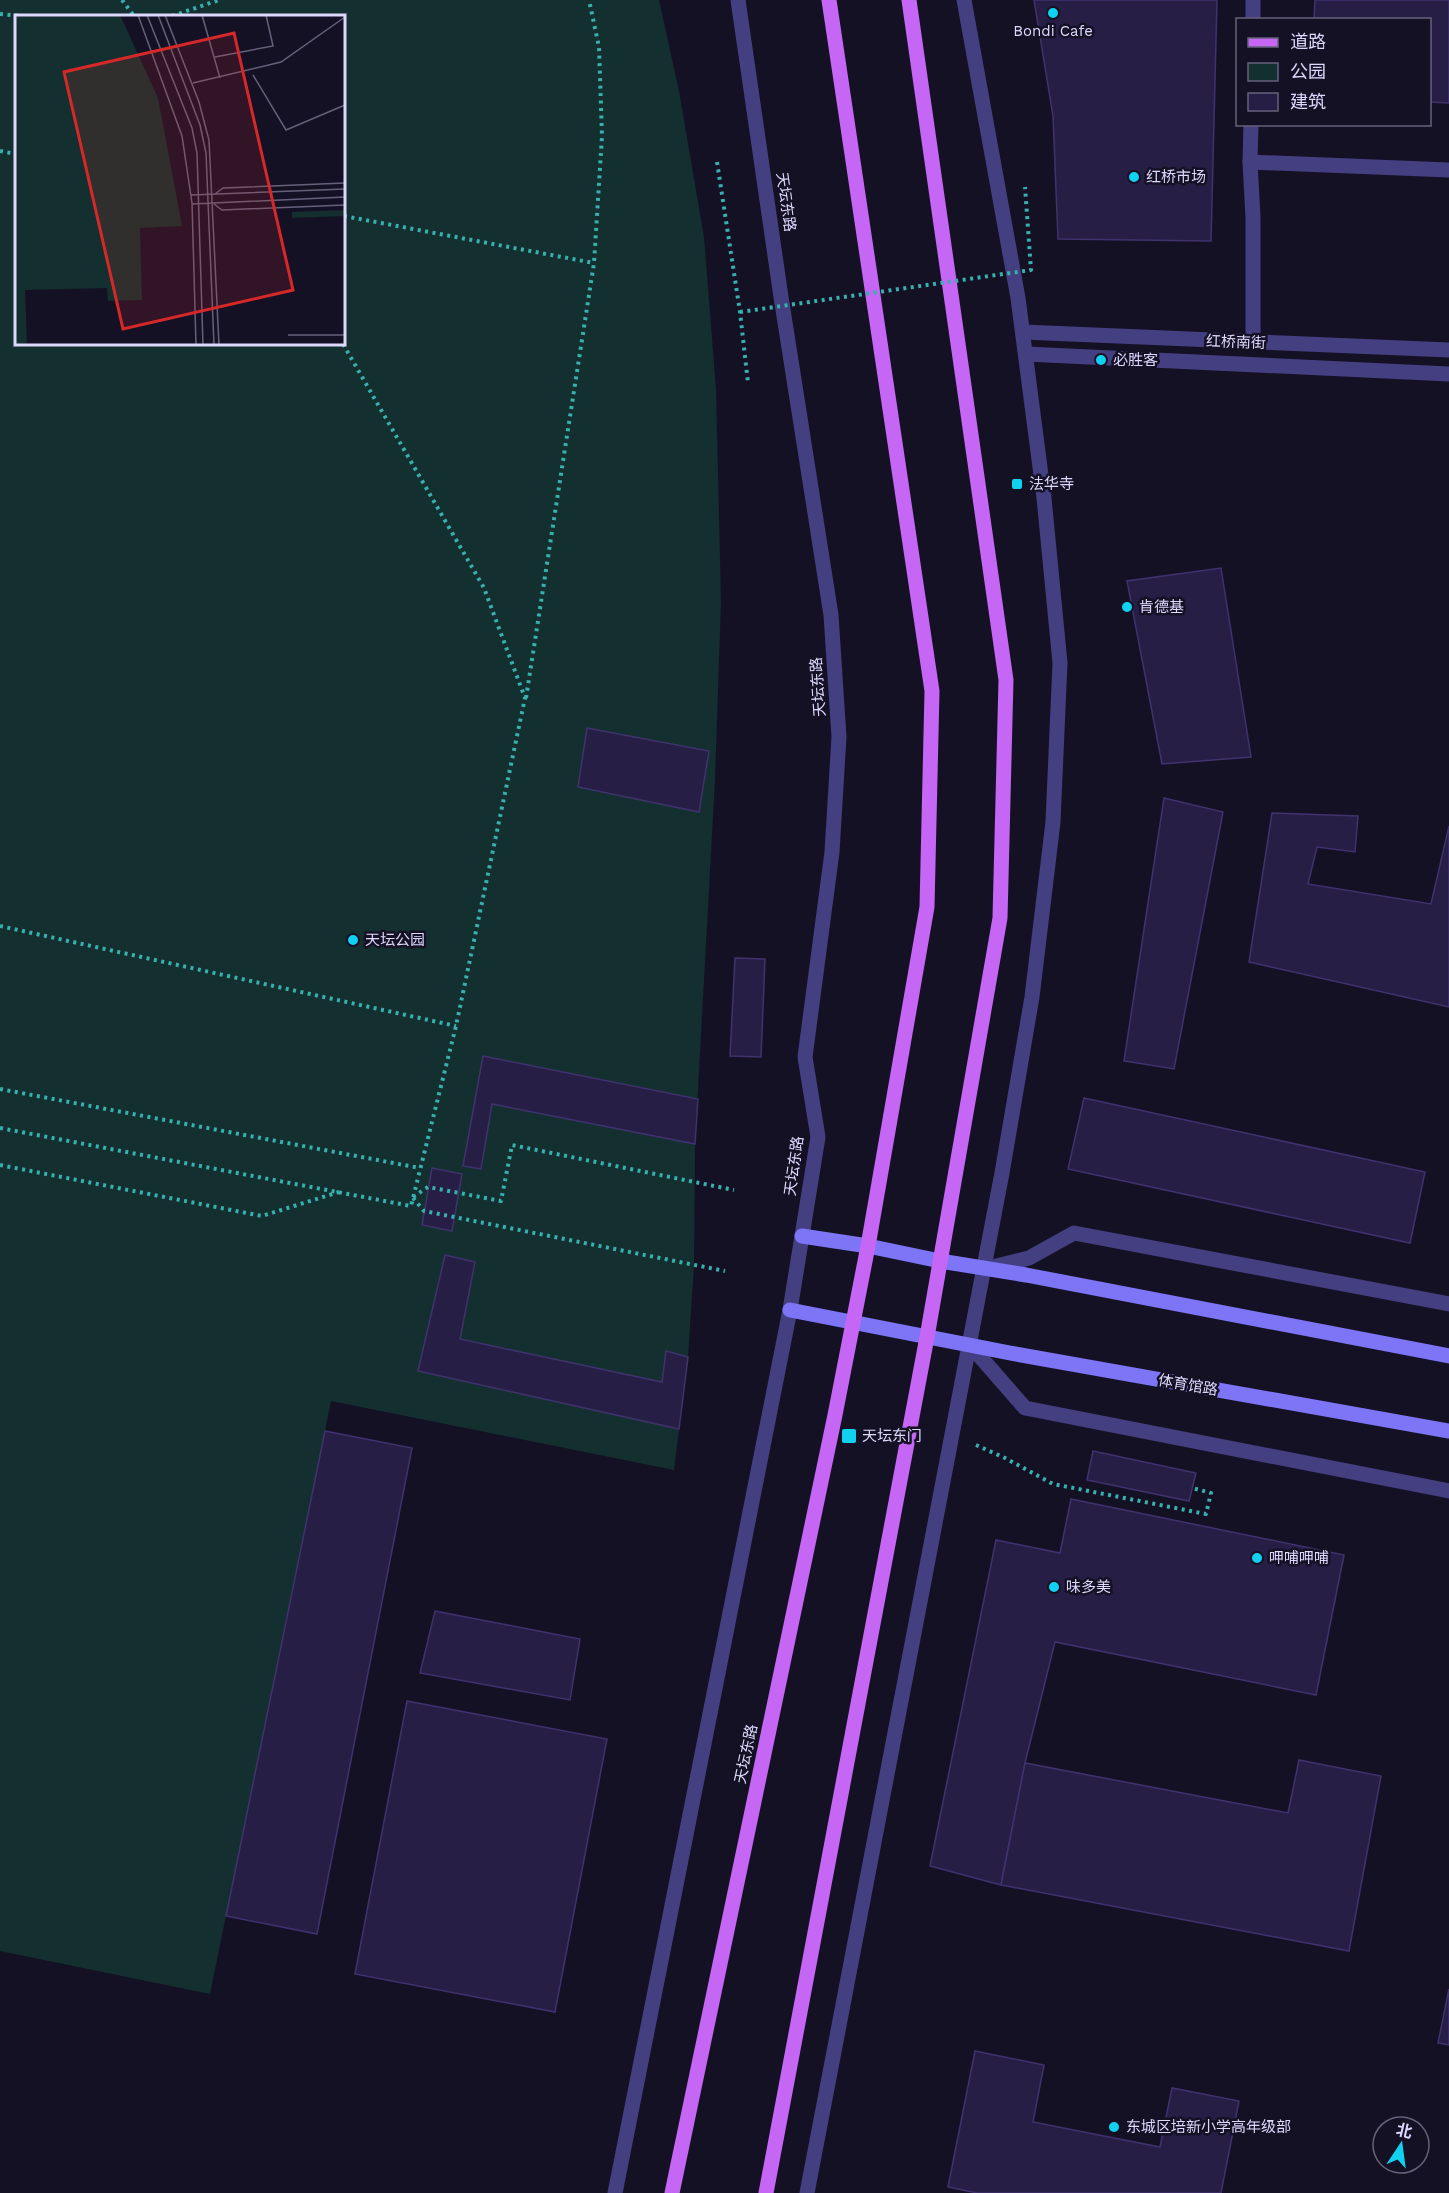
<svg xmlns="http://www.w3.org/2000/svg" width="1449" height="2193" font-family="'Work Sans','Noto Sans SC',sans-serif">
	<style>
		.green { fill: #142f2f; fill-rule: evenodd }
		.building { fill: #271e45; stroke: #40326f; stroke-width: 1.5 }
		.lines { fill: none; stroke-linecap: round; stroke-linejoin: round }
		.path { stroke: #38b0ae; stroke-width: 4; stroke-dasharray: 3 4.5; stroke-linecap: butt }
		.service { stroke: #443f81; stroke-width: 15 }
		.minor { stroke: #443f81; stroke-width: 15 }
		.tertiary { stroke: #443f81; stroke-width: 15 }
		.secondary { stroke: #7d75f6; stroke-width: 15 }
		.primary { stroke: #c566f5; stroke-width: 15 }
		.path-bridge { stroke: #38b0ae; stroke-width: 4; stroke-dasharray: 3 4.5; stroke-linecap: butt }
		.poi-dot { fill: #10d1f0; stroke: #151125; stroke-width: 2 }
		.labels { text-anchor: middle; stroke-width: 5; stroke-linejoin: round; paint-order: stroke }
		.poi-label { font-size: 15px; fill: #ddd8fc; stroke: #151125; text-anchor: start }
		.street-label { font-size: 15px; fill: #ddd8fc; stroke: #151125 }
		.inset-road { fill: none; stroke: #65617b; stroke-width: 1.5 }
		.view { fill: #d62828; fill-opacity: 0.15; stroke: #d62828; stroke-width: 3 }
		.inset-edge { fill: none; stroke: #ddd8fc; stroke-width: 3 }
	</style>
	<rect width="100%" height="100%" fill="#151125"/>
	<!-- green -->
	<path class="green" d="M0,0H659L679,91L704,237L716,389L721,601L715,780L695,1144L694,1265L688,1357L674,1470L331,1401L210,1994L0,1951ZM16,16H344V344H16Z"/>
	<!-- building -->
	<g class="building">
		<polygon points="1034,0 1217,0 1211,241 1058,239 1053,116"/>
		<polygon points="1315,0 1449,0 1449,103 1430,102 1430,20 1314,20"/>
		<polygon points="1221,568 1251,757 1162,764 1127,581"/>
		<polygon points="587,728 709,751 699,812 578,787"/>
		<polygon points="1164,798 1223,812 1174,1069 1124,1061"/>
		<polygon points="1272,813 1358,816 1355,852 1317,847 1308,884 1431,904 1449,826 1449,1007 1249,962"/>
		<polygon points="735,958 765,959 761,1057 730,1056"/>
		<polygon points="483,1056 698,1099 695,1144 492,1104 481,1169 463,1166"/>
		<polygon points="1084,1098 1425,1172 1410,1243 1068,1169"/>
		<polygon points="432,1168 462,1174 452,1231 422,1225"/>
		<polygon points="445,1255 475,1262 460,1339 662,1382 666,1351 688,1357 679,1429 418,1371"/>
		<polygon points="325,1431 412,1448 317,1934 226,1916"/>
		<polygon points="1093,1451 1196,1473 1189,1501 1087,1480"/>
		<polygon points="1071,1499 1344,1555 1316,1695 1055,1642 1025,1763 1001,1885 930,1866 996,1540 1060,1553"/>
		<polygon points="435,1611 580,1639 570,1700 420,1673"/>
		<polygon points="407,1701 607,1739 555,2012 355,1974"/>
		<polygon points="1299,1760 1381,1776 1349,1951 1001,1885 1025,1763 1288,1813"/>
		<polygon points="1449,1989 1449,2045 1438,2043"/>
		<polygon points="975,2051 1044,2065 1033,2122 1160,2147 1172,2088 1239,2101 1221,2193 977,2193 948,2187"/>
	</g>
	<g class="lines">
		<!-- path -->
		<g class="path">
			<polyline points="122,0 134,16"/>
			<polyline points="0,14 22,16"/>
			<polyline points="172,16 219,0"/>
			<polyline points="0,151 16,154"/>
			<polyline points="717,162 740,312 748,383"/>
			<polyline points="344,216 594,263"/>
			<polyline points="526,698 594,263 602,136 599,47 589,0"/>
			<polyline points="0,926 456,1026"/>
			<polyline points="0,1089 420,1168"/>
			<polyline points="0,1128 411,1206 456,1026 525,698 484,588 343,344"/>
			<polyline points="0,1165 262,1216 339,1192"/>
			<polyline points="413,1197 428,1187 501,1201 512,1145 734,1190"/>
			<polyline points="413,1198 424,1211 725,1271"/>
			<polyline points="976,1445 1005,1458 1053,1484 1206,1514 1211,1493 1192,1488"/>
		</g>
		<!-- service -->
		<g class="service">
			<polyline points="1253,0 1253,20"/>
			<polyline points="1251,124 1250,162 1253,217 1253,342"/>
		</g>
		<!-- minor -->
		<g class="minor">
			<polyline points="1250,162 1449,170"/>
			<polyline points="1023,332 1449,350"/>
			<polyline points="1026,354 1449,374"/>
		</g>
		<!-- tertiary -->
		<g class="tertiary">
			<polyline points="984,1269 1029,1258 1074,1233 1449,1304"/>
			<polyline points="970,1345 1025,1408 1449,1491"/>
			<polyline points="615,2193 790,1310 818,1137 805,1057 832,852 839,737 831,615 781,297 738,0"/>
			<polyline points="807,2193 1002,1173 1032,997 1053,822 1060,663 1044,498 1018,298 964,0"/>
		</g>
		<!-- secondary -->
		<g class="secondary">
			<polyline points="802,1236 868,1246 940,1261 1026,1275 1449,1356"/>
			<polyline points="790,1310 1010,1353 1449,1431"/>
		</g>
		<!-- primary -->
		<g class="primary">
			<polyline points="672,2193 835,1415 868,1246 927,907 932,691 829,0"/>
			<polyline points="766,2193 927,1337 1000,918 1006,680 909,0"/>
		</g>
		<!-- path-bridge -->
		<polyline class="path-bridge" points="740,312 1031,270 1025,187"/>
	</g>
	<!-- markers -->
	<g class="poi-dot">
		<circle cx="1053" cy="13" r="6"/>
		<circle cx="1134" cy="177" r="6"/>
		<circle cx="1101" cy="360" r="6"/>
		<rect x="1011" y="478" width="12" height="12" rx="3"/>
		<circle cx="1127" cy="607" r="6"/>
		<circle cx="353" cy="940" r="6"/>
		<rect x="841" y="1428" width="16" height="16" rx="3"/>
		<circle cx="1257" cy="1558" r="6"/>
		<circle cx="1054" cy="1587" r="6"/>
		<circle cx="1114" cy="2127" r="6"/>
	</g>
	<g class="labels">
		<!-- poi labels -->
		<g class="poi-label">
			<text x="1053" y="36" text-anchor="middle">Bondi Cafe</text>
			<text x="1146" y="182">红桥市场</text>
			<text x="1113" y="365">必胜客</text>
			<text x="1029" y="489">法华寺</text>
			<text x="1139" y="612">肯德基</text>
			<text x="365" y="945">天坛公园</text>
			<text x="862" y="1441">天坛东门</text>
			<text x="1269" y="1563">呷哺呷哺</text>
			<text x="1066" y="1592">味多美</text>
			<text x="1126" y="2132">东城区培新小学高年级部</text>
		</g>
		<!-- street labels -->
		<g class="street-label">
			<text transform="translate(786 202) rotate(82)" y="5">天坛东路</text>
			<text transform="translate(1236 342) rotate(2)" y="5">红桥南街</text>
			<text transform="translate(818 687) rotate(-94)" y="5">天坛东路</text>
			<text transform="translate(794 1166) rotate(-82)" y="5">天坛东路</text>
			<text transform="translate(1188 1385) rotate(10)" y="5">体育馆路</text>
			<text transform="translate(746 1754) rotate(-78)" y="5">天坛东路</text>
		</g>
	</g>
	<!-- overview -->
	<g transform="translate(15 15)">
		<rect width="330" height="330" fill="#151125"/>
		<path d="M0,0H105L143,83L167,211L125,213L127,285L93,286L92,273L10,275L12,330H0ZM330,195V201L277,203V197Z" fill="#142f2f"/>
		<path class="inset-road" d="M123,0L167,121L177,188L181,330M132,0L177,113L182,138L188,330M143,0L185,110L191,138L199,330M150,0L184,87L194,125L204,330M187,0L205,63M200,42L258,31L251,0M238,60L271,115L330,90M178,68L266,47L330,2M200,179L208,173L330,168M176,180L330,174M177,189L330,182M199,189L207,195L330,190M273,320H330"/>
		<path class="view" d="M219,18L278,275L108,314L49,57Z"/>
		<rect width="330" height="330" class="inset-edge"/>
	</g>
	<!-- legend -->
	<rect x="1236" y="18" width="195" height="108" fill="#151125" stroke="#65617b" stroke-width="1.5"/>
	<rect x="1248" y="38" width="30" height="9" fill="#c566f5" stroke="#65617b" stroke-width="1.5"/>
	<text x="1290" y="48" font-size="18" fill="#ddd8fc">道路</text>
	<rect x="1248" y="63" width="30" height="18" fill="#142f2f" stroke="#65617b" stroke-width="1.5"/>
	<text x="1290" y="78" font-size="18" fill="#ddd8fc">公园</text>
	<rect x="1248" y="93" width="30" height="18" fill="#271e45" stroke="#65617b" stroke-width="1.5"/>
	<text x="1290" y="108" font-size="18" fill="#ddd8fc">建筑</text>
	<!-- north arrow -->
	<g transform="translate(1401 2145) rotate(13)"><circle r="28" fill="#151125" stroke="#65617b" stroke-width="1.5"/>
	<path d="M0-4.5L10 22L0 15L-10 22Z" fill="#10d1f0"/>
	<text y="-9" font-size="16" font-weight="bold" text-anchor="middle" fill="#ddd8fc">北</text>
	</g>
</svg>
